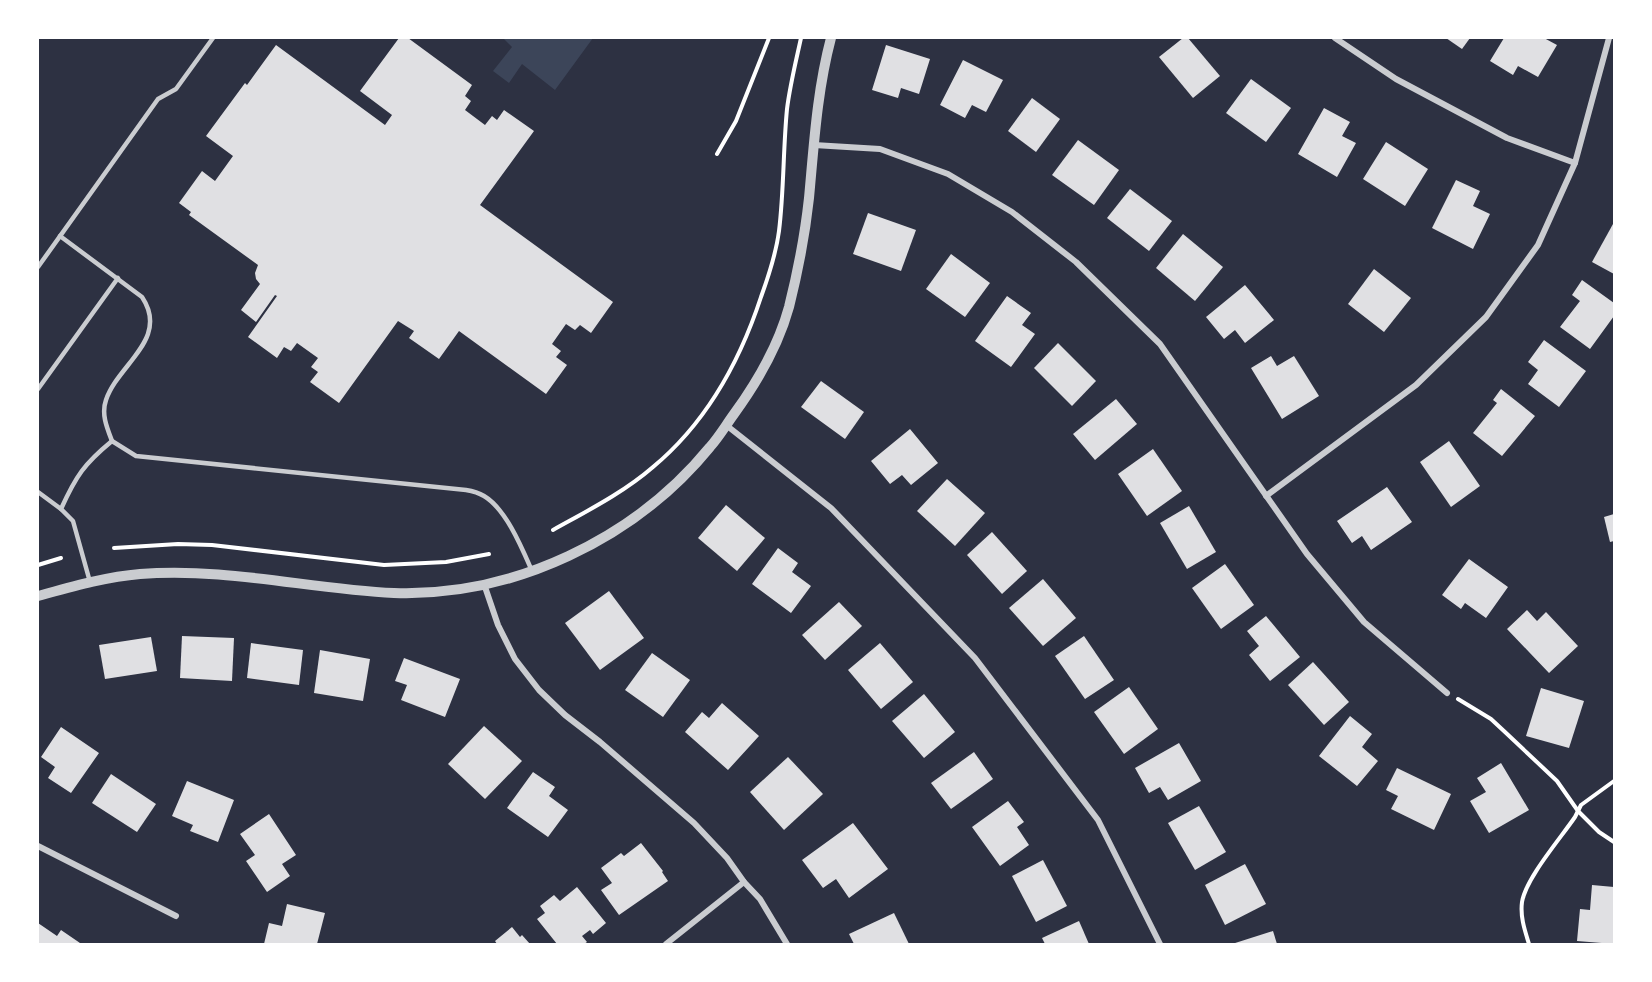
<svg xmlns="http://www.w3.org/2000/svg" width="1652" height="982" font-family="Karla,sans-serif">
	<style>
		.green { fill: #3c4559 }
		.building { fill: #e0e0e3 }
		.lines { fill: none; stroke-linecap: round; stroke-linejoin: round }
		.path { stroke: #fff; stroke-width: 4 }
		.service { stroke: #caccd0; stroke-width: 4.5 }
		.minor { stroke: #caccd0; stroke-width: 6 }
		.tertiary { stroke: #caccd0; stroke-width: 10 }
	</style>
	<rect width="100%" height="100%" fill="#2d3142"/>
	<!-- green -->
	<polygon class="green" points="503,38 593,38 555,90 522,64 509,83 493,71 512,47"/>
	<!-- building -->
	<g class="building">
		<polygon points="399,38 408,38 472,85 465,96 471,101 465,110 485,125 492,116 497,120 504,110 534,131 480,205 613,302 591,333 580,325 575,330 566,324 552,344 561,351 556,357 567,365 546,394 459,331 439,359 409,338 414,331 398,321 339,403 310,382 318,372 311,367 318,358 297,343 291,351 284,347 277,358 248,337 277,296 275,295 256,322 241,310 260,284 256,279 255,273 258,265 189,215 191,212 179,203 202,171 215,181 233,156 206,136 245,83 247,85 276,45 385,125 392,115 360,91"/>
		<polygon points="1183,38 1188,38 1220,76 1193,98 1159,57"/>
		<polygon points="1446,38 1470,38 1462,49"/>
		<polygon points="1504,38 1544,38 1557,45 1538,77 1518,66 1513,75 1490,61"/>
		<polygon points="886,45 930,59 919,94 901,88 898,98 872,90"/>
		<polygon points="963,60 1003,80 986,112 972,105 965,118 940,105"/>
		<polygon points="1251,79 1291,108 1266,142 1226,113"/>
		<polygon points="1032,98 1060,119 1036,152 1008,131"/>
		<polygon points="1324,108 1350,122 1342,136 1356,143 1337,177 1298,154"/>
		<polygon points="1078,140 1119,170 1094,205 1052,175"/>
		<polygon points="1386,142 1428,169 1405,206 1363,179"/>
		<polygon points="1456,180 1480,191 1473,206 1490,214 1473,249 1432,228"/>
		<polygon points="1130,189 1172,221 1149,251 1107,218"/>
		<polygon points="868,213 916,230 901,271 853,254"/>
		<polygon points="1613,224 1614,225 1614,274 1592,262"/>
		<polygon points="1183,234 1223,267 1195,301 1156,268"/>
		<polygon points="951,254 990,283 965,317 926,289"/>
		<polygon points="1374,269 1411,298 1384,332 1348,304"/>
		<polygon points="1582,280 1614,303 1614,316 1590,349 1560,327 1580,301 1572,295"/>
		<polygon points="1245,285 1274,320 1245,343 1235,330 1224,339 1206,317"/>
		<polygon points="1007,296 1031,313 1022,325 1035,334 1011,367 975,341"/>
		<polygon points="1544,340 1586,371 1559,407 1528,384 1538,370 1528,362"/>
		<polygon points="1058,343 1096,381 1072,406 1034,368"/>
		<polygon points="1271,356 1277,366 1294,356 1319,396 1282,419 1251,368"/>
		<polygon points="821,381 864,412 845,439 801,407"/>
		<polygon points="1501,389 1535,416 1502,456 1473,433 1497,403 1493,400"/>
		<polygon points="1116,399 1137,424 1095,460 1073,434"/>
		<polygon points="910,429 938,463 911,485 902,475 890,484 871,461"/>
		<polygon points="1449,441 1480,486 1451,507 1420,462"/>
		<polygon points="1153,449 1182,491 1147,516 1118,474"/>
		<polygon points="947,479 985,513 955,546 917,511"/>
		<polygon points="1387,487 1412,522 1371,550 1362,536 1352,543 1337,521"/>
		<polygon points="726,505 765,538 737,571 698,538"/>
		<polygon points="1189,506 1216,552 1187,569 1160,523"/>
		<polygon points="1614,514 1614,541 1610,542 1604,517"/>
		<polygon points="992,532 1027,571 1002,594 967,555"/>
		<polygon points="778,548 798,563 792,572 811,586 791,613 752,584"/>
		<polygon points="1469,559 1508,587 1486,618 1465,603 1461,609 1442,595"/>
		<polygon points="1225,564 1254,605 1221,629 1192,588"/>
		<polygon points="1043,579 1076,618 1043,646 1009,608"/>
		<polygon points="609,591 644,638 600,670 565,623"/>
		<polygon points="839,602 862,626 825,660 802,635"/>
		<polygon points="1527,610 1537,621 1546,612 1578,646 1549,673 1507,629"/>
		<polygon points="1266,616 1300,657 1270,681 1249,655 1259,646 1247,631"/>
		<polygon points="182,636 234,638 232,681 180,678"/>
		<polygon points="1084,636 1114,680 1085,699 1055,656"/>
		<polygon points="151,637 157,671 105,679 99,645"/>
		<polygon points="251,643 303,650 299,685 247,678"/>
		<polygon points="880,643 913,682 881,709 848,670"/>
		<polygon points="320,650 370,659 363,701 314,693"/>
		<polygon points="652,653 690,680 663,717 625,690"/>
		<polygon points="404,658 460,679 445,717 401,700 407,685 395,681"/>
		<polygon points="1313,662 1349,702 1324,725 1288,685"/>
		<polygon points="1129,687 1158,729 1124,754 1094,712"/>
		<polygon points="1541,688 1584,701 1569,748 1526,736"/>
		<polygon points="924,694 955,732 924,758 892,721"/>
		<polygon points="722,703 759,736 728,770 685,732 702,712 709,718"/>
		<polygon points="1350,716 1372,734 1362,747 1378,761 1357,786 1319,756"/>
		<polygon points="484,726 522,761 485,799 448,764"/>
		<polygon points="61,727 99,753 71,793 48,778 55,767 41,757"/>
		<polygon points="1179,743 1201,781 1168,800 1160,787 1149,793 1135,768"/>
		<polygon points="974,752 993,779 951,809 931,783"/>
		<polygon points="788,757 823,794 784,830 750,792"/>
		<polygon points="1501,763 1529,810 1489,833 1470,801 1486,792 1477,778"/>
		<polygon points="1397,768 1451,794 1434,830 1391,809 1398,796 1386,790"/>
		<polygon points="533,772 555,787 549,796 568,810 548,837 507,808"/>
		<polygon points="111,774 156,804 137,832 92,803"/>
		<polygon points="187,781 234,800 218,842 190,831 193,825 172,816"/>
		<polygon points="1008,801 1024,822 1017,827 1029,845 1000,866 972,827"/>
		<polygon points="1199,806 1226,852 1195,870 1168,823"/>
		<polygon points="269,814 296,855 282,864 290,876 267,892 246,861 255,855 240,834"/>
		<polygon points="853,823 888,869 849,898 836,879 823,888 802,860"/>
		<polygon points="641,843 663,871 662,872 668,881 619,915 601,890 612,883 601,868 621,853 624,856"/>
		<polygon points="1043,860 1067,906 1036,922 1012,876"/>
		<polygon points="1245,864 1266,904 1225,925 1205,885"/>
		<polygon points="1592,885 1614,887 1614,944 1577,941 1580,909 1590,910"/>
		<polygon points="577,887 606,923 593,934 590,930 582,936 587,942 584,944 557,944 537,919 545,913 540,906 554,895 560,901"/>
		<polygon points="287,904 325,913 317,944 264,944 269,923 282,926"/>
		<polygon points="894,913 909,944 854,944 849,934"/>
		<polygon points="1079,921 1089,944 1045,944 1042,938"/>
		<polygon points="38,923 57,936 61,930 80,943 38,944"/>
		<polygon points="512,927 520,937 522,935 530,944 497,944 495,941"/>
		<polygon points="1273,931 1277,944 1232,944"/>
	</g>
	<g class="lines">
		<!-- path -->
		<g class="path">
			<polyline points="717,154 736,121 769,38"/>
			<path d="M553,530C587,511 623,493 653,467C706,423 740,361 761,297C769,275 776,254 779,231C784,191 783,150 787,109C790,85 796,61 801,38"/>
			<polyline points="114,548 178,544 212,545 384,565 446,562 489,554"/>
			<polyline points="38,565 61,558"/>
			<polyline points="1458,699 1491,719 1505,732 1557,781 1578,811 1599,832 1614,842"/>
			<path d="M1529,944C1525,931 1520,917 1522,902C1526,878 1560,839 1575,817L1581,805L1614,781"/>
		</g>
		<!-- service -->
		<g class="service">
			<path d="M60,236L142,297C170,339 118,364 106,400C101,414 107,428 112,441"/>
			<polyline points="38,267 158,99 176,89 213,38"/>
			<polyline points="38,389 118,278"/>
			<polyline points="38,492 61,509"/>
			<path d="M90,582L73,521L61,509C76,476 84,464 112,441L136,456L466,490C472,491 479,493 484,496C506,509 522,548 532,571"/>
		</g>
		<!-- minor -->
		<g class="minor">
			<polyline points="1335,38 1396,79 1507,138 1575,163"/>
			<polyline points="814,145 880,149 948,174 1012,212 1076,262 1160,344 1307,554 1364,622 1447,693"/>
			<polyline points="726,425 831,508 975,658 1098,820 1160,944"/>
			<polyline points="1266,496 1416,385 1486,317 1538,245 1575,163 1609,38"/>
			<polyline points="484,584 498,625 515,659 539,690 565,715 600,742 694,823 727,858 744,882 760,899 787,944"/>
			<polyline points="38,846 176,916"/>
			<polyline points="666,944 744,882"/>
		</g>
		<!-- tertiary -->
		<path class="tertiary" d="M38,596C71,587 105,577 140,574C225,567 309,589 394,593C513,597 635,539 710,447C719,437 726,425 734,414C758,381 778,347 789,307C798,271 805,235 809,198C814,144 817,91 831,38"/>
	</g>
	<!-- border -->
	<rect width="1652" height="982" fill="none" stroke="#ffffff" stroke-width="78"/>
</svg>
